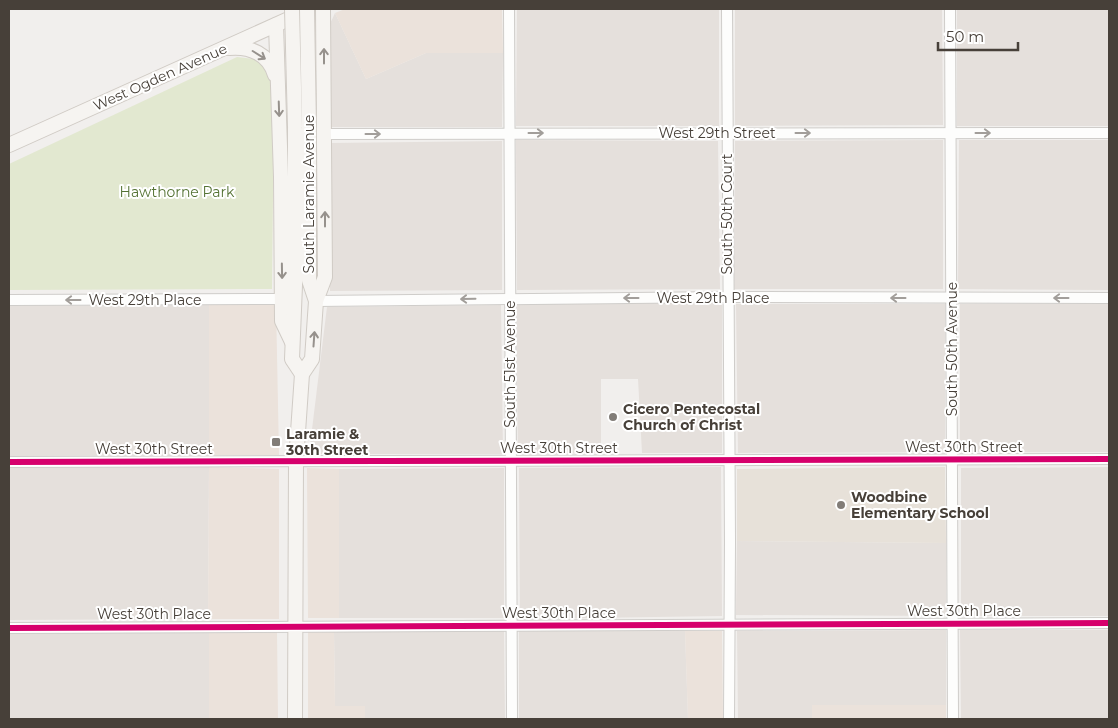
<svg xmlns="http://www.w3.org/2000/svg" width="1118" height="728" font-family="Montserrat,sans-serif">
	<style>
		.residential { fill: #e5e0dc }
		.commercial { fill: #ebe2db }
		.education { fill: #e7e1d9 }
		.green { fill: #e2e8d0 }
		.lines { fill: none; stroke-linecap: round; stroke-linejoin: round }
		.street-casing { stroke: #cfcdca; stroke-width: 12 }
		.secondary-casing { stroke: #d0cbc5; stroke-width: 16 }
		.street { stroke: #fdfdfc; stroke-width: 10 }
		.secondary { stroke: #f6f4f1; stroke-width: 14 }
		.secondary-bridge-casing { stroke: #d0cbc5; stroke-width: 16; stroke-linecap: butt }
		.secondary-bridge { stroke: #f6f4f1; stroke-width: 14 }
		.cycleway-casing { stroke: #fff; stroke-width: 9 }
		.cycleway { stroke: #d6006c; stroke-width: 6 }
		.oneway { stroke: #96918c }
		.oneway2 { stroke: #a29e9a }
		.poi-dot { fill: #827d78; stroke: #fff; stroke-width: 2 }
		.labels { text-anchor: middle; stroke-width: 4; stroke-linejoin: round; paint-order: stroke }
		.street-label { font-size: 14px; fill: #474039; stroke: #fff }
		.park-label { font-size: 14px; fill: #547233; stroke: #fff }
		.poi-label { font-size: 14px; font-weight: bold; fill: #474039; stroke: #fff; text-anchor: start }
	</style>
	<rect width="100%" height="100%" fill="#f1efed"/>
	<!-- residential -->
	<g class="residential">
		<polygon points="517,9 719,9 719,126 516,126"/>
		<polygon points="735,9 942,9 943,125 735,126"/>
		<rect x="957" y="9" width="152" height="117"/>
		<polygon points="335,13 366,79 426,53 503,53 502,127 331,127 329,26"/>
		<polygon points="516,140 718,141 720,289 517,290"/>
		<polygon points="943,140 943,289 734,289 735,141"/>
		<polygon points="959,140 1109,140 1109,290 958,289"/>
		<polygon points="502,141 502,290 330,291 329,143"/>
		<polygon points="722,303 722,453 642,453 638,379 601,379 601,453 518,454 516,304"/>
		<polygon points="736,304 945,304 945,452 738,453"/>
		<rect x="960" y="304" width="149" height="148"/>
		<polygon points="209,305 209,455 9,456 9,306"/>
		<polygon points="501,305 503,454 309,454 327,307"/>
		<polygon points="209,467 208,619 9,620 9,468"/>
		<polygon points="721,467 722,616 520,619 519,468"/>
		<polygon points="1109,467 1109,616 961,616 961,468"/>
		<polygon points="504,468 504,618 339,618 339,469"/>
		<polygon points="737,541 946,543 946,616 736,615"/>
		<polygon points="946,630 946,705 813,705 812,719 738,719 737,631"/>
		<polygon points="960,630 1109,630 1109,719 961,719"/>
		<polygon points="209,631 209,719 9,719 9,633"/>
		<polygon points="504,631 505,719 365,719 364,706 335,706 334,632"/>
		<polygon points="519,631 685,631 688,719 519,719"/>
	</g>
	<!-- commercial -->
	<g class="commercial">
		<polygon points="345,9 502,9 503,53 426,53 366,79 335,13"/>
		<polygon points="276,304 279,455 209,455 209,305"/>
		<polygon points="209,467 279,469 279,619 208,619"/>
		<polygon points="307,468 339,469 339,618 308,618"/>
		<polygon points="209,631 277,631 278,719 209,719"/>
		<polygon points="308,631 334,632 335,706 365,706 365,719 308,719"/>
		<polygon points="685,631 722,631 723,719 688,719"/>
		<rect x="812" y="705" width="134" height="14"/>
	</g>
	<!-- education -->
	<polygon class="education" points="945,467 946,543 737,541 737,469"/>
	<!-- green -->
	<polygon class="green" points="237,57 254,59 269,67 274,98 272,289 9,290 9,164"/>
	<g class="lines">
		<defs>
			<g id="street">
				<polyline points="509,9 512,719"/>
				<polyline points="727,9 730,542 729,719"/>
				<polyline points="950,9 953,719"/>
				<polyline points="324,134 1109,133"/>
				<polyline points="9,300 282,299"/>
				<polyline points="316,301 728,297 1109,298"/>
				<polyline points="9,462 1109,459"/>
				<polyline points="9,628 1109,623"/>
			</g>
			<g id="secondary">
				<polyline points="276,25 281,177 282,321 292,342"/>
				<path d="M229,48C250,46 269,54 275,75"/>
				<polyline points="295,127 295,285 292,359 302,374"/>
				<polyline points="9,145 302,13"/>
				<polyline points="316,301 325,277 323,9"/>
				<polyline points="295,719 296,461 302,374 312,359 316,301 309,280 309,128"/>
			</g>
		</defs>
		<!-- street casing -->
		<use href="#street" class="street-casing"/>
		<!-- secondary casing -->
		<use href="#secondary" class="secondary-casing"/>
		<!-- street -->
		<use href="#street" class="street"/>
		<!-- secondary -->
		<use href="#secondary" class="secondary"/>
		<defs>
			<g id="secondary-bridge">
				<polyline points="292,9 295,127"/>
				<polyline points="307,9 309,128"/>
			</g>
		</defs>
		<!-- secondary-bridge casing -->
		<use href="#secondary-bridge" class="secondary-bridge-casing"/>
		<!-- secondary-bridge -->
		<use href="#secondary-bridge" class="secondary-bridge"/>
		<defs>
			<g id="cycleway">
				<polyline points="9,462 1109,459"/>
				<polyline points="9,628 1109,623"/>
			</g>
		</defs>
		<!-- cycleway casing -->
		<use href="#cycleway" class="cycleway-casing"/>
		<!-- cycleway -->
		<use href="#cycleway" class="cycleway"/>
	</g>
	<!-- one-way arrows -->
	<defs><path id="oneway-shaft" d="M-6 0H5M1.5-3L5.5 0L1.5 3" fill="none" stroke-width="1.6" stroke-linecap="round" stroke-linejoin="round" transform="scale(1.25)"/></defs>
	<g class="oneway">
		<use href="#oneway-shaft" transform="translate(259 55) rotate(32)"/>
		<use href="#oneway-shaft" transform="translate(324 56) rotate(-90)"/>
		<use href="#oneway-shaft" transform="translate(279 109) rotate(88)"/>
		<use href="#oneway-shaft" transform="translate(325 219) rotate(-90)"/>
		<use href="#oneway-shaft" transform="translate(282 271) rotate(89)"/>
		<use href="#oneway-shaft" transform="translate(314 339) rotate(-86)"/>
	</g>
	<g class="oneway2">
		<use href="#oneway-shaft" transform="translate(536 133)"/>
		<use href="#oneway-shaft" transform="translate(803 133)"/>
		<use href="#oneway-shaft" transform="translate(983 133)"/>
		<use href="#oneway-shaft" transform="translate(373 134)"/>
		<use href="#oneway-shaft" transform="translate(631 298) rotate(180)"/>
		<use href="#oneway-shaft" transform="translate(898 298) rotate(-180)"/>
		<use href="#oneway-shaft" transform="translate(1061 298) rotate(180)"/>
		<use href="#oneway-shaft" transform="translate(468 299) rotate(179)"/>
		<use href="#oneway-shaft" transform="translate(73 300) rotate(180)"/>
	</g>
	<!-- markers -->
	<g class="poi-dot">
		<circle cx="613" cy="417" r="5"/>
		<rect x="271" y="437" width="10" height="10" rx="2.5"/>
		<circle cx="841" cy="505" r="5"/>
	</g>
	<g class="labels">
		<!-- street labels -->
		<g class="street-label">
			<text transform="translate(160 77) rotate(-24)" y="5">West Ogden Avenue</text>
			<text x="717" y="138">West 29th Street</text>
			<text transform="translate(309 194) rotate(-90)" y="5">South Laramie Avenue</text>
			<text transform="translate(727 214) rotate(-90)" y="5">South 50th Court</text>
			<text x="713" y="303">West 29th Place</text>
			<text x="145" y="305">West 29th Place</text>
			<text transform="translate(952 349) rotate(-90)" y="5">South 50th Avenue</text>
			<text transform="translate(510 364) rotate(-90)" y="5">South 51st Avenue</text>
			<text x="964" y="452">West 30th Street</text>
			<text x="559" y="453">West 30th Street</text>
			<text x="154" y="454">West 30th Street</text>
			<text x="964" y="616">West 30th Place</text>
			<text x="559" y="618">West 30th Place</text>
			<text x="154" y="619">West 30th Place</text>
		</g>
		<!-- park labels -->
		<g class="park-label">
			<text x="177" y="197">Hawthorne Park</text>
		</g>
		<!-- poi labels -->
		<g class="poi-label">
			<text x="623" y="414">Cicero Pentecostal<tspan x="623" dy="16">Church of Christ</tspan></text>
			<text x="286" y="439">Laramie &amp;<tspan x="286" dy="16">30th Street</tspan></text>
			<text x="851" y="502">Woodbine<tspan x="851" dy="16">Elementary School</tspan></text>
		</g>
	</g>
	<!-- border -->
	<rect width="1118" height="728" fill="none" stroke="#474039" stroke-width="20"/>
	<!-- scale -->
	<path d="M938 42v8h80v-8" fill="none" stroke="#474039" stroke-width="2.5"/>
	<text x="946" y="42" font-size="15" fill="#474039" stroke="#ffffff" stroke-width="4" paint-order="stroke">50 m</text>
</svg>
